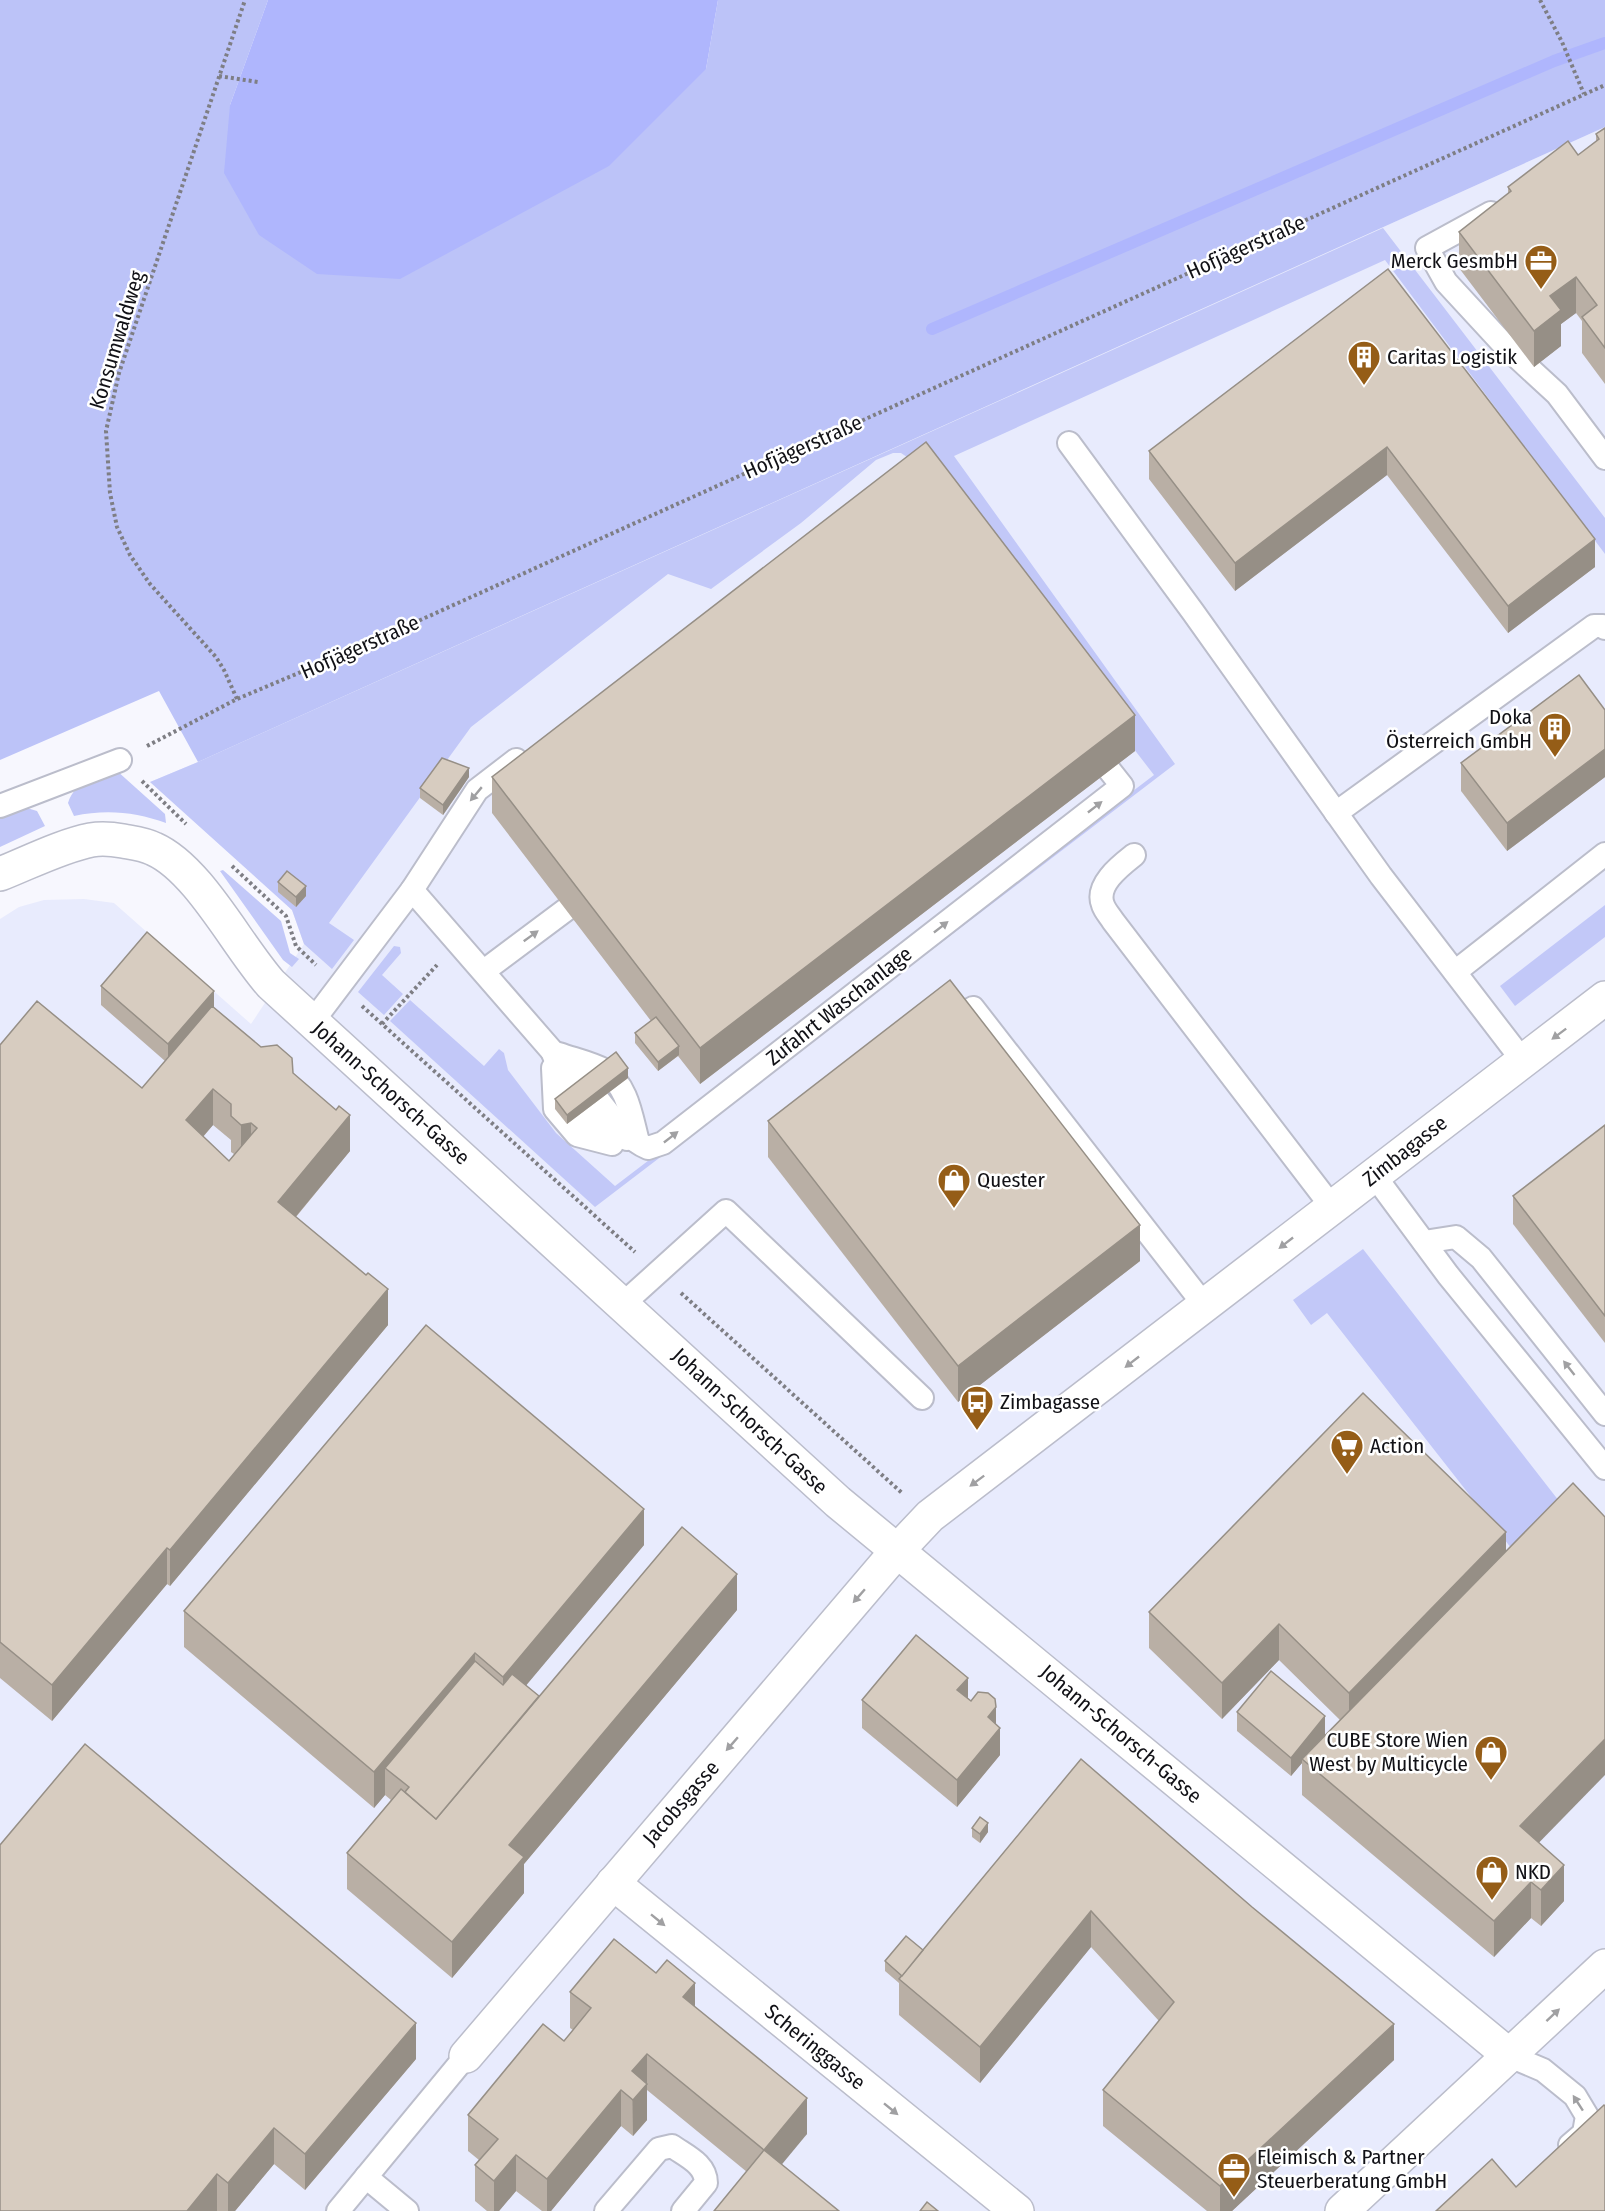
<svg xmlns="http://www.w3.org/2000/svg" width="1605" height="2211" font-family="'Fira Sans Condensed',sans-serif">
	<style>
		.built { fill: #e8ebfd }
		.green { fill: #c2c8f8 }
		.forest { fill: #bcc3f8 }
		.water { fill: #afb6fd }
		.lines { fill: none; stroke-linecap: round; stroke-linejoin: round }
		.stream { stroke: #afb6fd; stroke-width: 12 }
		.service-casing { stroke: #bbbdcb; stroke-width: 26 }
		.minor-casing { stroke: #bbbdcb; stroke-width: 36 }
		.path { stroke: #7e7e84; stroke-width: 4; stroke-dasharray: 3 3; stroke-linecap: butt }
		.service { stroke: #fff; stroke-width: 22 }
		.minor { stroke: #fff; stroke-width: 33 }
		.wall { fill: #b9afa5; fill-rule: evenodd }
		.shaded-wall { fill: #968f86 }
		.building { fill: #d7ccc0; stroke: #968f86; stroke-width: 1.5; fill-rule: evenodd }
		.oneway { fill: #a0a0a2 }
		.labels { text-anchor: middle; stroke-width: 5; stroke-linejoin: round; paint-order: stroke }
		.street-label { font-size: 21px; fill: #111116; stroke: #fff }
		.poi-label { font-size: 21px; fill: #111116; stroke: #fff; text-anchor: start }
	</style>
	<rect width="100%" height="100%" fill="#f7f7fe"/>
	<!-- built -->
	<polygon class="built" points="1605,127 1605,2211 0,2211 0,919 19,907 44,900 84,899 114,903 251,1024 304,944 292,910 150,782 198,762"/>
	<!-- green -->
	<g class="green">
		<polygon points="1383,228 1605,518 1605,554 1385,260 954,456 1175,764 595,1207 390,1021 410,1000 484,1066 499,1049 504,1053 508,1070 556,1133 615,1186 1154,775 910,459 901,453 893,453 876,460 801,523 711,589 668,574 471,727 329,923 354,940 332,969 304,944 292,910 150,782 198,762"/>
		<path d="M116,770L165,814L166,823C136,812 106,809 74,816L68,803C75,781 97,776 116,770Z"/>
		<polygon points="20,806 37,811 45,826 0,847 0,815"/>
		<polygon points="223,870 281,921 290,953 299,959 292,967 283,960 220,871"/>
		<polygon points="1605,905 1605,937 1515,1006 1500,986"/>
		<polygon points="394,946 400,947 401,953 382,975 403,994 384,1015 358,992"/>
		<polygon points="1363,1249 1573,1519 1526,1567 1327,1313 1311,1325 1293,1300"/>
	</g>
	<!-- forest -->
	<polygon class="forest" points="0,0 268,0 230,105 706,69 718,0 1605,0 1605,127 198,762 159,691 0,760"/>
	<!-- water -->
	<polygon class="water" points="268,0 718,0 706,69 609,166 400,279 317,274 259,235 224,173 230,105"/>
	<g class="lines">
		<!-- stream -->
		<polyline class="stream" points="932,329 1554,61 1605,43"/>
		<defs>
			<g id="service">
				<polyline points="1491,213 1427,248 1446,282 1506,347 1557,394 1605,458"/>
				<polyline points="1069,443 1193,612 1381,876 1523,1061"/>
				<polyline points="0,806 120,760"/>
				<polyline points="1336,813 1594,626 1603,626 1605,628"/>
				<path d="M1134,855C1120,866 1095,885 1103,905C1105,911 1110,916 1113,921L1332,1207"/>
				<polyline points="412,890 477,790 516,760"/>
				<polyline points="484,971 591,891"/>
				<polyline points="1455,972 1605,854"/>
				<polyline points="973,1008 1205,1306"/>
				<polyline points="313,1021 412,890 552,1051 571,1096 590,1122 627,1139"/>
				<path d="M552,1051C563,1062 575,1073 586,1085C604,1105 623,1138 648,1148L663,1143L1122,786L1091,747"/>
				<path d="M559,1054C573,1059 591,1063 604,1070C628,1086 631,1116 638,1142"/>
				<polyline points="553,1068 555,1109 577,1135 612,1144"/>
				<polyline points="1374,1175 1448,1275 1605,1468"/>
				<polyline points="1424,1242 1456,1237 1481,1258 1605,1414"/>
				<polyline points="623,1304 726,1211 922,1398"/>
				<polyline points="1510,2056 1543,2070 1575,2096 1587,2116 1584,2133 1570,2145"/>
				<polyline points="366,2177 407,2211"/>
				<polyline points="338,2211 466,2056"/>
				<path d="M606,2211L659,2149L672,2146C686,2156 706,2164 706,2183L683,2211"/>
			</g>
			<g id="minor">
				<path d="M0,874C28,863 61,846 91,840C102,838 112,839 123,841C134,843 144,844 154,849C199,869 237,946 271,984L838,1502L1510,2056"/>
				<polyline points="613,1883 1017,2211"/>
				<polyline points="466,2056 897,1551 930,1516 1605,998"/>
				<polyline points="1342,2211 1605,1966"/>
			</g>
		</defs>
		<!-- service casing -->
		<use href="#service" class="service-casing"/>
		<!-- minor casing -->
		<use href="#minor" class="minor-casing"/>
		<!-- path -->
		<g class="path">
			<polyline points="1540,0 1562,42 1584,94"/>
			<polyline points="219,76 258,82"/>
			<polyline points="237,699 224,670 216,657 150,584 130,555 117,527 110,493 106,431 119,373 245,0"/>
			<polyline points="147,746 237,699 365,645 1605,85"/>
			<polyline points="142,781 186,824"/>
			<polyline points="232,866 286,916 296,946 316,965"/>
			<polyline points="362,1006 635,1252"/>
			<polyline points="382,1024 437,965"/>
			<polyline points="681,1293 902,1493"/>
		</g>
		<!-- service -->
		<use href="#service" class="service"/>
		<!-- minor -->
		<use href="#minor" class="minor"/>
	</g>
	<!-- wall -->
	<g class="wall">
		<polygon points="1605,128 1605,384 1582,353 1582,321 1576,313 1561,324 1561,346 1534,367 1459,268 1459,232 1508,194 1508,187 1578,155 1596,141 1596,134"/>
		<polygon points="1388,269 1595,567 1508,633 1387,475 1235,591 1149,479 1149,451"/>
		<polygon points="1605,710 1605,777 1507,851 1461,791 1461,763"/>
		<polygon points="1135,751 700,1084 678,1056 658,1071 635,1043 635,1033 651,1021 492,813 492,777"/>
		<polygon points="469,777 443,815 420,798 420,788"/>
		<polygon points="278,882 306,896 296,907 278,892"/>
		<path d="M101,986L214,1008L293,1073L350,1151L296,1217L388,1325L170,1586L167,1584L52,1721L0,1678V1045L142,1088L165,1061L101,1005ZM213,1125L231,1140V1152L234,1154L229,1161L203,1137Z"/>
		<polygon points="628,1078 567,1124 555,1109 555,1099"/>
		<polygon points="768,1121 1140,1261 958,1402 768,1157"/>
		<polygon points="1605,1125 1605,1343 1513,1224 1513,1196"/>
		<polygon points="644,1545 526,1685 539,1696 737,1610 524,1864 524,1893 452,1978 347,1889 347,1853 391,1800 385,1795 374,1808 184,1647 184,1611"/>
		<polygon points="1506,1551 1539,1843 1564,1901 1541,1926 1531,1918 1494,1957 1302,1795 1302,1763 1291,1776 1237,1731 1237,1712 1325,1735 1340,1720 1279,1660 1222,1719 1149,1648 1149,1612"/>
		<polygon points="968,1698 996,1724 1000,1755 957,1807 862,1728 862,1700"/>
		<polygon points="1081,1759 1394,2060 1232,2211 1207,2211 1103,2126 1103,2090 1159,2021 1091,1947 980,2083 899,2015 899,1983 885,1971 885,1961 923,1950"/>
		<polygon points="972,1828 988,1832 980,1843 972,1837"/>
		<polygon points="570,1992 695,2007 807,2134 747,2172 647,2090 647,2120 633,2136 621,2126 551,2211 542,2211 516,2191 499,2211 487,2211 475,2201 475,2165 479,2160 468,2151 468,2115 564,2041 573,2030 570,2028"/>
		<polygon points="416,2059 305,2190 274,2164 235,2211 0,2211"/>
	</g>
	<!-- shaded-wall -->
	<g class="shaded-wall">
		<polygon points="1576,277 1576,313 1561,324 1561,346 1534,367 1534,331 1550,296"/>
		<polygon points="1387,447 1387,475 1235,591 1235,563"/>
		<polygon points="1595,539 1595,567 1508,633 1508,606"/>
		<polygon points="1135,715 1135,751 700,1084 700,1048"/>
		<polygon points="1605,749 1605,777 1507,851 1507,823"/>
		<polygon points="469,768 469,777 443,815 443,805"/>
		<polygon points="306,886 306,896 296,907 296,897"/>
		<polygon points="214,991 214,1010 168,1063 168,1044"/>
		<polygon points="679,1046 679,1055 658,1071 658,1062"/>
		<polygon points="628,1068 628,1078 567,1124 567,1115"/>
		<polygon points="213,1089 213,1125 186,1156 186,1120"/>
		<polygon points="350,1115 350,1151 278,1238 278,1202"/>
		<polygon points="251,1123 251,1159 241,1161 241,1125"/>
		<polygon points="1140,1225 1140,1261 958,1402 958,1366"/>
		<polygon points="388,1289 388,1325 170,1586 170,1550"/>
		<polygon points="644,1509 644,1545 503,1713 503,1677"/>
		<polygon points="1506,1532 1506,1568 1349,1729 1349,1693"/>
		<polygon points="167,1548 167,1584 52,1721 52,1685"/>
		<polygon points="737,1574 737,1610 524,1864 524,1893 452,1978 452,1942 509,1845"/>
		<polygon points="1279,1624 1279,1660 1222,1719 1222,1683"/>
		<polygon points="475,1653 475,1689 385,1768 385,1795 374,1808 374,1772"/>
		<polygon points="968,1678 968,1706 957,1690"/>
		<polygon points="996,1707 996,1733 1000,1728 1000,1755 957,1807 957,1780 988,1717"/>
		<polygon points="1325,1716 1325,1735 1302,1759 1302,1763 1291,1776 1291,1758"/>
		<polygon points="1605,1739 1605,1775 1520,1862 1520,1826"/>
		<polygon points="988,1823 988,1832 980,1843 980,1834"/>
		<polygon points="1564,1865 1564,1901 1541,1926 1541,1890"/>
		<polygon points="1531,1882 1531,1918 1494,1957 1494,1921"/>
		<polygon points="1091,1911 1091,1947 980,2083 980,2047"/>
		<polygon points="695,1983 695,2019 683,1997"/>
		<polygon points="416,2023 416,2059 305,2190 305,2154"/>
		<polygon points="1394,2024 1394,2060 1232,2211 1220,2211 1220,2186"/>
		<polygon points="647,2054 647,2120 633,2136 632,2071"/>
		<polygon points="621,2090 621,2126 551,2211 547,2211 547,2179"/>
		<polygon points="807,2098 807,2134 764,2186 764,2150"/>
		<polygon points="274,2128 274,2164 235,2211 228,2211 228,2183"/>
		<polygon points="516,2155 516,2191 499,2211 494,2211 494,2181"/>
		<polygon points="217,2174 217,2211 187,2211"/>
	</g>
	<!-- building -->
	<g class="building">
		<polygon points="1605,128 1605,348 1582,317 1597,305 1576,277 1550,296 1561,310 1534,331 1459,232 1511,191 1508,187 1568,141 1578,155 1599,139 1596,134"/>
		<polygon points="1388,269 1595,539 1508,606 1387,447 1235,563 1149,451"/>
		<polygon points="926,442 1135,715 700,1048 492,777"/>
		<polygon points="1579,675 1605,710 1605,749 1507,823 1461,763"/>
		<polygon points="442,758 469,768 443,805 420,788"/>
		<polygon points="287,871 306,886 296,897 278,882"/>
		<polygon points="147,932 214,991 168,1044 101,986"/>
		<polygon points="950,980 1140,1225 958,1366 768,1121"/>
		<path d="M37,1001L142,1088L212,1006L261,1047L277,1045L292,1058L293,1073L336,1110L339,1106L350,1115L278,1202L366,1275L368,1273L388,1289L170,1550L167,1548L52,1685L0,1642V1045ZM213,1089L231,1104V1116L241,1125L251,1123L257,1128L229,1161L186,1120Z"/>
		<polygon points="656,1017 679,1046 658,1062 635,1033"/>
		<polygon points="616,1052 628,1068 567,1115 555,1099"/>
		<polygon points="1605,1125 1605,1316 1513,1196"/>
		<polygon points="426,1325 644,1509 503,1677 475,1653 374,1772 184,1611"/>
		<polygon points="1363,1393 1506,1532 1349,1693 1279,1624 1222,1683 1149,1612"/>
		<polygon points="1573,1483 1605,1517 1605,1739 1520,1826 1564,1865 1541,1890 1531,1882 1494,1921 1302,1759"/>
		<polygon points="682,1527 737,1574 509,1845 524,1857 452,1942 347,1853 401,1789 436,1819"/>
		<polygon points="916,1635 968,1678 957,1690 971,1701 978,1692 988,1693 995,1699 996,1707 988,1717 1000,1728 957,1780 862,1700"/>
		<polygon points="475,1661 503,1685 512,1674 539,1696 436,1819 405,1792 409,1787 385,1768"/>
		<polygon points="1271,1671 1325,1716 1291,1758 1237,1712"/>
		<polygon points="85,1744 416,2023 305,2154 274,2128 228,2183 217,2174 187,2211 0,2211 0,1845"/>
		<polygon points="1081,1759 1252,1907 1394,2024 1220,2186 1103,2090 1174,2002 1091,1911 980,2047 899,1979"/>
		<polygon points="980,1817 988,1823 980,1834 972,1828"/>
		<polygon points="906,1936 923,1950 902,1976 885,1961"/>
		<polygon points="614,1939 656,1973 667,1960 695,1983 683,1997 807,2098 764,2150 647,2054 632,2071 647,2084 633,2100 621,2090 547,2179 516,2155 494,2181 475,2165 498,2139 468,2115 543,2024 564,2041 591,2008 570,1992"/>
		<polygon points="1604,2105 1605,2106 1605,2211 1436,2211 1492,2159 1516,2187"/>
		<polygon points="764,2150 839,2211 714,2211"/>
		<polygon points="927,2202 938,2211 920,2211"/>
	</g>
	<!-- one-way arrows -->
	<defs><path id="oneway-solid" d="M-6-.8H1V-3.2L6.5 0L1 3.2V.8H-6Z" transform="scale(1.5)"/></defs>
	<g class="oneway">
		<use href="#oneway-solid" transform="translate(476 794) rotate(130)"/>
		<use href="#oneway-solid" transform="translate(1095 807) rotate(-38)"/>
		<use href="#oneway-solid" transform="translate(941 927) rotate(-38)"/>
		<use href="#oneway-solid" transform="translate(531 936) rotate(-36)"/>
		<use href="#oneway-solid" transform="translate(1559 1034) rotate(143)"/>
		<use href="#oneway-solid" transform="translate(671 1137) rotate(-38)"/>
		<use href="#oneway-solid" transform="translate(1286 1243) rotate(142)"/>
		<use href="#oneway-solid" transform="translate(1132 1362) rotate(142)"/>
		<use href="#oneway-solid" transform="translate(1569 1368) rotate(-128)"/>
		<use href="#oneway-solid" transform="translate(977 1481) rotate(143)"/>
		<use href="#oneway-solid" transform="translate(859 1596) rotate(131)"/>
		<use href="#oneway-solid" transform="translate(732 1744) rotate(131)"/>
		<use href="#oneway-solid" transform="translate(658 1920) rotate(39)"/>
		<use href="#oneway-solid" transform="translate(1553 2015) rotate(-43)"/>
		<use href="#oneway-solid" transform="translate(1578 2103) rotate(-123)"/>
		<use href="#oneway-solid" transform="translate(891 2109) rotate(39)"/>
	</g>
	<!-- icons -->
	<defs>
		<symbol id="office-pin" viewBox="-11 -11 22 30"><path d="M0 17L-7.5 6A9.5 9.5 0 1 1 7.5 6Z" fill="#955d17" stroke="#fff"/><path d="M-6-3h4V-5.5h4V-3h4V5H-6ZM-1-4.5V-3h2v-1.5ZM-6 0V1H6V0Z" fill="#fff"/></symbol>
		<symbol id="building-pin" viewBox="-11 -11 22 30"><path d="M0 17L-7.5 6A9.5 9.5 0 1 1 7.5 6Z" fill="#955d17" stroke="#fff"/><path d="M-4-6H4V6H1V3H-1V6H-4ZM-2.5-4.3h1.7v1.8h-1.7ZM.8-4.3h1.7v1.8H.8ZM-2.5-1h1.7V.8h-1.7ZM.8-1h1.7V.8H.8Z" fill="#fff"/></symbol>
		<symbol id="shop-pin" viewBox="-11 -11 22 30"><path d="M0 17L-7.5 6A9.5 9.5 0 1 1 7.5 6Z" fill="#955d17" stroke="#fff"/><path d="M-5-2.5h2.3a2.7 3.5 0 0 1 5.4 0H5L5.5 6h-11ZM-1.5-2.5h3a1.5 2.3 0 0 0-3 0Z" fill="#fff"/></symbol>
		<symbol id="bus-pin" viewBox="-11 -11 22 30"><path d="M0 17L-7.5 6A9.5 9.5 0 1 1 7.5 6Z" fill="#955d17" stroke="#fff"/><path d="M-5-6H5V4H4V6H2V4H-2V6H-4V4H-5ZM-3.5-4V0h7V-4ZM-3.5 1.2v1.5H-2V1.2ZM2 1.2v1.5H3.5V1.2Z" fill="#fff"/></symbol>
		<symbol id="supermarket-pin" viewBox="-11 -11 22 30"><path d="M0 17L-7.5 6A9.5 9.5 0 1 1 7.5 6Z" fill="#955d17" stroke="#fff"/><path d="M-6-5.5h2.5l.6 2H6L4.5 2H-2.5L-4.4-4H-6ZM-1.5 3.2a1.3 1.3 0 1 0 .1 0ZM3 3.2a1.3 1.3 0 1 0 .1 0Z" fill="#fff"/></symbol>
	</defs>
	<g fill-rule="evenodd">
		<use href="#office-pin" x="1522" y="242" width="38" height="52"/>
		<use href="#building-pin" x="1345" y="338" width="38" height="52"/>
		<use href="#building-pin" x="1536" y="710" width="38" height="52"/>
		<use href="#shop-pin" x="935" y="1161" width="38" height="52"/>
		<use href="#bus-pin" x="958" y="1383" width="38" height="52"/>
		<use href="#supermarket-pin" x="1328" y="1427" width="38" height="52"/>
		<use href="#shop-pin" x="1472" y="1733" width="38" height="52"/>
		<use href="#shop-pin" x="1473" y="1853" width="38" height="52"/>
		<use href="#office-pin" x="1215" y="2150" width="38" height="52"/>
	</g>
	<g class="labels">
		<!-- street labels -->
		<g class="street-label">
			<text transform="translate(1246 247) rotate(-24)" y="7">Hofjägerstraße</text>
			<text transform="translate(117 340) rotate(-73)" y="7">Konsumwaldweg</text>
			<text transform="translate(803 447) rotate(-24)" y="7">Hofjägerstraße</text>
			<text transform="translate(360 647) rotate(-24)" y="7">Hofjägerstraße</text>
			<text transform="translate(839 1006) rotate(-38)" y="7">Zufahrt Waschanlage</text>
			<text transform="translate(391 1093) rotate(42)" y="7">Johann-Schorsch-Gasse</text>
			<text transform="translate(1405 1151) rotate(-38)" y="7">Zimbagasse</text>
			<text transform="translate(750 1421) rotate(43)" y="7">Johann-Schorsch-Gasse</text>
			<text transform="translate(1121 1734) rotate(40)" y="7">Johann-Schorsch-Gasse</text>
			<text transform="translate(681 1803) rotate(-49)" y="7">Jacobsgasse</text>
			<text transform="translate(815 2047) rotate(39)" y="7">Scheringgasse</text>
		</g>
		<!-- poi labels -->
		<g class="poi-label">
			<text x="1518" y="268" text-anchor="end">Merck GesmbH</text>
			<text x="1387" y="364">Caritas Logistik</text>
			<text x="1532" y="724" text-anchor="end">Doka<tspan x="1532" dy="24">Österreich GmbH</tspan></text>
			<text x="977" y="1187">Quester</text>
			<text x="1000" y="1409">Zimbagasse</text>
			<text x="1370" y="1453">Action</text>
			<text x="1468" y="1747" text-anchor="end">CUBE Store Wien<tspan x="1468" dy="24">West by Multicycle</tspan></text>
			<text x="1515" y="1879">NKD</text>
			<text x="1257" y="2164">Fleimisch &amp; Partner<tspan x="1257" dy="24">Steuerberatung GmbH</tspan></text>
		</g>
	</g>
</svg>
